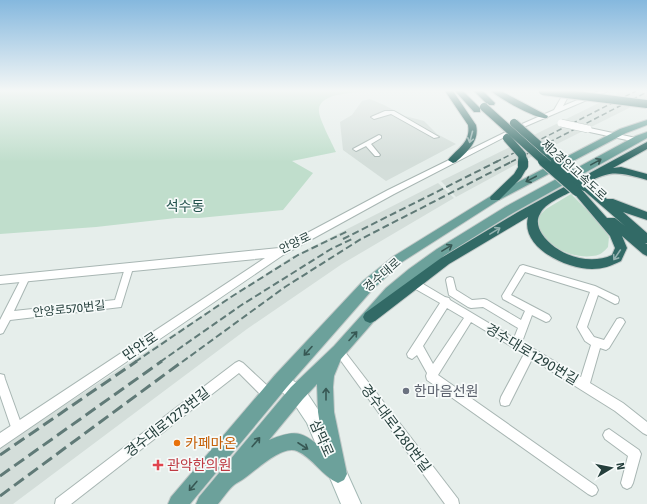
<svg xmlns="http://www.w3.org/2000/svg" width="647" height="504" font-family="'Fira Sans','Noto Sans KR',sans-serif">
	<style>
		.built { fill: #d4deda }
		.green { fill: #c0decc }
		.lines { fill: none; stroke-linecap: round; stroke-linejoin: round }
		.minor-casing { stroke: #a8b6b3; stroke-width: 2 }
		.tertiary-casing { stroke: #a8b6b3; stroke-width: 2 }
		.secondary-casing { stroke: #a4b9b5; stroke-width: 2 }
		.primary-casing { stroke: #c2c9c8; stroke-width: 2 }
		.motorway-casing { stroke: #c2c9c8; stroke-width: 2 }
		.minor { fill: #fff; fill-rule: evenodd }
		.tertiary { fill: #fff; fill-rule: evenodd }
		.secondary { fill: #fff; fill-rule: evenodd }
		.primary { fill: #6ca19b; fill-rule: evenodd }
		.motorway { fill: #326a66; fill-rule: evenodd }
		.rail-far2 { stroke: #607a77; stroke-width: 1.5; stroke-dasharray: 5.5 3; stroke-linecap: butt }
		.rail-far1 { stroke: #607a77; stroke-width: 2; stroke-dasharray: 7 3.5; stroke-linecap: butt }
		.rail { stroke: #607a77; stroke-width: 3; stroke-dasharray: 12 5.5; stroke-linecap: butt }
		.tertiary-bridge-casing { stroke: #a8b6b3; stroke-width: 8; stroke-linecap: butt }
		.motorway-bridge-far1-casing { stroke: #c2c9c8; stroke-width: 10; stroke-linecap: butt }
		.motorway-bridge-casing { stroke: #c2c9c8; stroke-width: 12; stroke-linecap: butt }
		.tertiary-bridge { stroke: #fff; stroke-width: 7 }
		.motorway-bridge-far1 { stroke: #326a66; stroke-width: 8 }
		.motorway-bridge { stroke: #326a66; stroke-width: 10 }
		.oneway { stroke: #94b2b0 }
		.oneway2 { stroke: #375854 }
		.worship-dot { fill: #6b7280; stroke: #f6faf9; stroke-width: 1.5 }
		.food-dot { fill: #e8710a; stroke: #f6faf9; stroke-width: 1.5 }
		.health-dot { fill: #e0444e; stroke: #f6faf9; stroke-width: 1.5 }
		.labels { text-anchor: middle; stroke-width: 3.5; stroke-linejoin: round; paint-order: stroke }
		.street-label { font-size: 12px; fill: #253f3c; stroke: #f6faf9 }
		.quarter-label { font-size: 14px; fill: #22514c; stroke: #f6faf9 }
		.near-street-label { font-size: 14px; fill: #253f3c; stroke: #f6faf9 }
		.near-worship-label { font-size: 14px; fill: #5b616d; stroke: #f6faf9; text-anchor: start }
		.near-food-label { font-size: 14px; fill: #c56008; stroke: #f6faf9; text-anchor: start }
		.near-health-label { font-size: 14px; fill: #be3a42; stroke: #f6faf9; text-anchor: start }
	</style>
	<rect width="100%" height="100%" fill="#e6eeeb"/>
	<!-- built -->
	<g class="built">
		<polygon points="623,91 647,91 647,99 515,165 456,197 441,181"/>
		<polygon points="370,99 384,105 405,116 424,121 437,134 456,144 386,181 343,150 340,122 352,115 362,101"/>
		<polygon points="438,183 454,198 342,264 247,329 13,504 0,504 0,447 290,258"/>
	</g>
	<!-- green -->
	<g class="green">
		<path d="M0,91H375C362,93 317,91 319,111C319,119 332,143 336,152L292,161L313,173L283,210L199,218H176L96,227L0,234Z"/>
		<path d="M571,194L602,225L609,237L608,247C604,252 599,256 592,256C574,259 542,246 538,226C538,223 539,219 539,216L546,209Z"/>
	</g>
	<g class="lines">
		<defs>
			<g id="minor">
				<polygon points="385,111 394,111 439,137 434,138 391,114 374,119 371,117"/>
				<polygon points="379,135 381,136 381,138 371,144 380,155 379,156 375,156 366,146 356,151 353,149"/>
				<polygon points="129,265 132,266 133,268 121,307 10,320 3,333 0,334 0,320 23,275 26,274 29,275 30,277 14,311 115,300 125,268 126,266"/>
				<path d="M523,265L595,286L618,297L619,300L618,303L615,304L598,295L587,327L594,337L604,340L617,319L620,318L623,319L625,322L609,348L606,350L600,348L590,383L623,403L647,422V435L643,433L615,411L532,359L509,405L505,406L501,405L500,401L501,397L524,354L471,322L438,375L596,486L598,490L596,494L592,496L588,494L427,380L426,376L427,373L417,355L412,359L408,357L407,354L440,303L412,287L411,284L412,281L415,280L418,281L445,297L449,298L450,300L514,338L518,328L483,307L471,308L468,307L449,295L446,280L447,278L450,277L453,278L456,290L472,300L484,299L487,300L521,320L525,311L503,299L502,296L520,266ZM525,272L590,292L577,327L585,341L591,345L581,377L522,342L532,315L546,322L549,321L551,318L549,315L511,295ZM447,308L464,318L433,364L423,346Z"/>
				<polygon points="339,346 342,348 458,499 459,504 445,504 336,354 334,351 336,348"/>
				<polygon points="239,361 243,363 273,391 274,395 273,399 269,400 265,399 239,373 71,504 55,504 56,499 235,363"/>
				<polygon points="0,374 4,375 5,379 23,429 21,433 17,435 13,433 0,395"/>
				<polygon points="609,429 639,450 641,454 633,483 631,487 627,489 623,487 621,483 628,456 605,439 603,435 605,431"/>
			</g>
			<g id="tertiary">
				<polygon points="565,91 571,91 563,106 599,91 608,91 526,126 394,194 283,255 0,448 0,433 265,258 0,284 0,276 279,248 388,190 522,124 554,110"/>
				<polygon points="585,127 636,138 640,140 636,142 585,131"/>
			</g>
			<polygon id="secondary" points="281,373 303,387 319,411 361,504 341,504 307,423 291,399 275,387 273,381 275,375"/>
			<g id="primary">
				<polygon points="647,120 647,125 626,133 499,200 402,262 373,289 287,387 190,504 168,504 171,497 275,375 363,281 394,256 491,196 620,129"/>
				<path d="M647,132V138L513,213L445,255L396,296L341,359L334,376L333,387L334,412L347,474L344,480L338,483C322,476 313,458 297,451C282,444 253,473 242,480C239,482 236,483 234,485C228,490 223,498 218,504H196L199,497L291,387L334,346L386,288L409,269L437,249L505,207L636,136ZM317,384L318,412L324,450C302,431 296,429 269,440L303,399Z"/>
			</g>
			<g id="motorway">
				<path d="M445,91H453L476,125C480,141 467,152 456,162L453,163L448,160C458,148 471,142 468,125Z"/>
				<polygon points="455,91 463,91 480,108 480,112 474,112"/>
				<polygon points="474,91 483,91 495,103 494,105 488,105"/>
				<path d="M491,91H501L548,116L547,118C537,120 499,98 491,91Z"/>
				<path d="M647,142V149L613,168L621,167L647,174V180C620,173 612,169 587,183L607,199H613L647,212V220L623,212L647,233V243H645L647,244V256L643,254L622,236L627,248L621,261C611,266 603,269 592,269C567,269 520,248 528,217L449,264L375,321L370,323L365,321L363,317L365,313L441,258L518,212ZM580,187L581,188L625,226L615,218H607L581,189L578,188ZM572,191L610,236L615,248L612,255C589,266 556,255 542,234C538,228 536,220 540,214C545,203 562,197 572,191Z"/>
				<polygon points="523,163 528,166 521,178 499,200 491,200 490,198 491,196 514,174 520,164"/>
			</g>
		</defs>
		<!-- minor casing -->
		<use href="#minor" class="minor-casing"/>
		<!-- tertiary casing -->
		<use href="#tertiary" class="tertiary-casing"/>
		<!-- secondary casing -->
		<use href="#secondary" class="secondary-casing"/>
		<!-- primary casing -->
		<use href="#primary" class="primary-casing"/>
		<!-- motorway casing -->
		<use href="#motorway" class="motorway-casing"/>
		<!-- minor -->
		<use href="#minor" class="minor"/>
		<!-- tertiary -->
		<use href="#tertiary" class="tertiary"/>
		<!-- secondary -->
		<use href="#secondary" class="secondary"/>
		<!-- primary -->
		<use href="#primary" class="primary"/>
		<!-- motorway -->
		<use href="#motorway" class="motorway"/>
		<!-- rail-far2 -->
		<g class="rail-far2">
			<polyline points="496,162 636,91"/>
			<polyline points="511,162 647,92"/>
		</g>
		<!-- rail-far1 -->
		<g class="rail-far1">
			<polyline points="343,239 498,161"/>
			<polyline points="135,362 231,297 298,255 348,231"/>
			<polyline points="160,362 240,306 331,249 352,239"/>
			<polyline points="182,362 285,287 361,239 513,161"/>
		</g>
		<!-- rail -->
		<g class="rail">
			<polyline points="0,455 137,361"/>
			<polyline points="0,476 162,361"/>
			<polyline points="0,496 183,361"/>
		</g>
		<defs>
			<polyline id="tertiary-bridge" points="561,123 588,129"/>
			<g id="motorway-bridge-far1">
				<polyline points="543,91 647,104"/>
				<polyline points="484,107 545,162"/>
				<polyline points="514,123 558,162"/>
				<polyline points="507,138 522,155 523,162"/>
			</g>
			<g id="motorway-bridge">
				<polyline points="523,161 523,166"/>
				<polyline points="543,161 577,191"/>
				<polyline points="556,161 585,186"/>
			</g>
		</defs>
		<!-- tertiary-bridge casing -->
		<use href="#tertiary-bridge" class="tertiary-bridge-casing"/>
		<!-- motorway-bridge-far1 casing -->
		<use href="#motorway-bridge-far1" class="motorway-bridge-far1-casing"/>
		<!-- motorway-bridge casing -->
		<use href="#motorway-bridge" class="motorway-bridge-casing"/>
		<!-- tertiary-bridge -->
		<use href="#tertiary-bridge" class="tertiary-bridge"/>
		<!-- motorway-bridge-far1 -->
		<use href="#motorway-bridge-far1" class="motorway-bridge-far1"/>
		<!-- motorway-bridge -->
		<use href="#motorway-bridge" class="motorway-bridge"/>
	</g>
	<!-- one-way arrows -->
	<defs><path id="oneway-shaft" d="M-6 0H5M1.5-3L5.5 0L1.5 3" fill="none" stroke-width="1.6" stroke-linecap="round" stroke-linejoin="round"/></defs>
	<g class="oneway">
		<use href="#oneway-shaft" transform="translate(471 137) rotate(105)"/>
		<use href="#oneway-shaft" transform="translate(495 231) rotate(-31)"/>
		<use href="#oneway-shaft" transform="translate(617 255) rotate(124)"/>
	</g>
	<g class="oneway2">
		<use href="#oneway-shaft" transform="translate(596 162) rotate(-29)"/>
		<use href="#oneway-shaft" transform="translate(531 179) rotate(152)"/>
		<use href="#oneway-shaft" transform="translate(447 248) rotate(-31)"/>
		<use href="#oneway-shaft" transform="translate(353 336) rotate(-48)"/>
		<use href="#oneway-shaft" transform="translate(308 351) rotate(132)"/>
		<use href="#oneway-shaft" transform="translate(326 394) rotate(-90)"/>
		<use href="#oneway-shaft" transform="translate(256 442) rotate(-50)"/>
		<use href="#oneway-shaft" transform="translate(303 446) rotate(33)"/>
		<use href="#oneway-shaft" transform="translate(193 486) rotate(130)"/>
	</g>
	<!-- sky -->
	<linearGradient id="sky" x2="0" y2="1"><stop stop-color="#85b8de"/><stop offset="0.56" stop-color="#f4f7f6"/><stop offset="1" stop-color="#f4f7f6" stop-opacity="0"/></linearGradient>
	<rect width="647" height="162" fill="url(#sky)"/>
	<!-- markers -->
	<circle class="worship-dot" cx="406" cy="391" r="4"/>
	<circle class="food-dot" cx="177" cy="443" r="4"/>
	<path class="health-dot" d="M156 459h4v4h4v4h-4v4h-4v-4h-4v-4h4z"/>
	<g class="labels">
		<!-- street labels -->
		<g class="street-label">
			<text transform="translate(574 170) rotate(42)" y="4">제2경인고속도로</text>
			<text transform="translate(295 243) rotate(-26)" y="4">안양로</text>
			<text transform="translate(382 275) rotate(-41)" y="4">경수대로</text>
			<text transform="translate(69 309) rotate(-6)" y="4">안양로570번길</text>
		</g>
		<!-- quarter labels -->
		<g class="quarter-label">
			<text x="185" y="211">석수동</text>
		</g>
		<!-- near-street labels -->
		<g class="near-street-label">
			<text transform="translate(140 346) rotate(-34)" y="5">만안로</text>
			<text transform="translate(532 354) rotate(31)" y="5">경수대로1290번길</text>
			<text transform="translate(167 422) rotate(-38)" y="5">경수대로1273번길</text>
			<text transform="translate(396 428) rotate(53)" y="5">경수대로1280번길</text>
			<text transform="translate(322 438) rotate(66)" y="5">삼막로</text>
		</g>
		<!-- near-worship labels -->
		<g class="near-worship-label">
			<text x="414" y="396">한마음선원</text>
		</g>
		<!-- near-food labels -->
		<g class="near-food-label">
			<text x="185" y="448">카페마온</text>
		</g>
		<!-- near-health labels -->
		<g class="near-health-label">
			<text x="167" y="470">관악한의원</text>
		</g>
	</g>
	<!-- north arrow -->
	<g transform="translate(611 468) rotate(80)" stroke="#f6faf9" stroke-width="3" paint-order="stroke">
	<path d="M0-3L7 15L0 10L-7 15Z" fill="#253f3c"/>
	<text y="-6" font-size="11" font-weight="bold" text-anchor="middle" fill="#253f3c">N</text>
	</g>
</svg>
